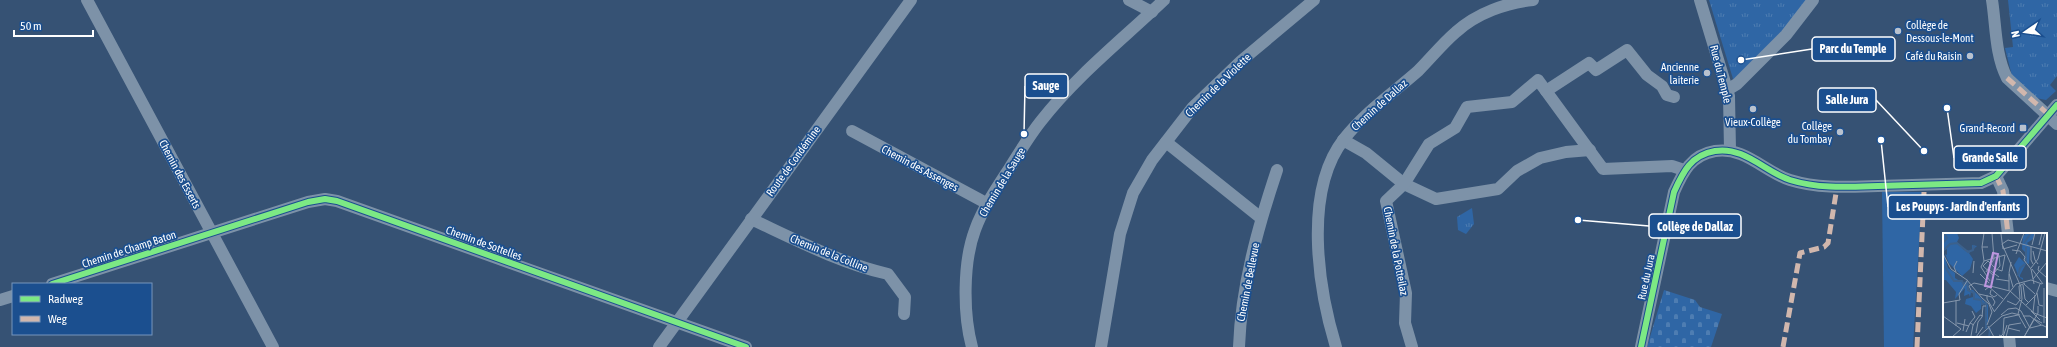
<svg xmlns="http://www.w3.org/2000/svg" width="2057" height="347" font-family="'Asap Condensed',sans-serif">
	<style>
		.grass { fill: #2f66a5 }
		.cemetery { fill: url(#cemetery-stones) }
		.park { fill: url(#park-tufts) }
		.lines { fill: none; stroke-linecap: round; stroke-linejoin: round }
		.minor { stroke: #7d92a8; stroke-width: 12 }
		.quiet { stroke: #d1b7ad; stroke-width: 5; stroke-dasharray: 10 5; stroke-linecap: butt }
		.cycleway-casing { stroke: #1b4f8f; stroke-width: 8 }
		.cycleway { stroke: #7ce984; stroke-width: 6 }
		.poi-dot { fill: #b9c2ce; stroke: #1b4f8f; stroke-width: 1.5 }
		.labels { text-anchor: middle; stroke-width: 3.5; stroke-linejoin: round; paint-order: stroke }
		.poi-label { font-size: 11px; fill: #fff; stroke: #1b4f8f; text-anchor: end }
		.street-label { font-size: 11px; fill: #fff; stroke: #1b4f8f }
		.inset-river { fill: none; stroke: #3b618d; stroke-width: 2 }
		.inset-road { fill: none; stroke: #8697ac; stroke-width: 1 }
		.view { fill: #bd96df; fill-opacity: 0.15; stroke: #bd96df; stroke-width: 2 }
		.inset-edge { fill: none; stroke: #fff; stroke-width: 2 }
		.leader { fill: none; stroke: #fff; stroke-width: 1.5 }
		.callout-dot { fill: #fff; stroke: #1b4f8f; stroke-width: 1.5 }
		.callout { fill: #1b4f8f; stroke: #fff; stroke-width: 1.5 }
		.callout-label { font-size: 12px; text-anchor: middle; font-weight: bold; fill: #fff }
	</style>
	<defs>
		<pattern id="cemetery-stones" width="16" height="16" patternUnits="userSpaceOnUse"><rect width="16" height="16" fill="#2f66a5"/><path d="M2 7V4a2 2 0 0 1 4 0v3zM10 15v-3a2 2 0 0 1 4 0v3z" fill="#4e7db2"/></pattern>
		<pattern id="park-tufts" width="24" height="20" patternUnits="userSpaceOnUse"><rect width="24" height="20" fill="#2f66a5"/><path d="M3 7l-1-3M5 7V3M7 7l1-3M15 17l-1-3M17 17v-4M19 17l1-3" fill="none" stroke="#4e7db2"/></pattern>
	</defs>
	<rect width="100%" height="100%" fill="#365274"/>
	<!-- grass -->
	<polygon class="grass" points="1882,192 1922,192 1913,347 1884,347"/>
	<!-- cemetery -->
	<polygon class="cemetery" points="1664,290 1695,300 1700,307 1722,314 1711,347 1647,347"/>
	<!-- park -->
	<g class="park">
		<polygon points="1709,0 1808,0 1778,39 1734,82"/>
		<polygon points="2008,0 2057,0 2057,76 2050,85 2056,91 2046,100 2036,98 2012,76 2005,48 2013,47"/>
		<polygon points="1472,208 1474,224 1466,234 1458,230 1457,217"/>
	</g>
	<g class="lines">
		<!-- minor -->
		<g class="minor">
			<polyline points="87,0 273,347"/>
			<polyline points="1129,0 1152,12"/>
			<polyline points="1700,0 1729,96 1730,150"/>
			<path d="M1992,0C1996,25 1995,55 2007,78L2057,124"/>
			<polyline points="1727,90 1737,84 1786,35 1813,0"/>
			<polyline points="1546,91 1589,63 1596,70 1627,50 1647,75 1662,86 1667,95 1674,97"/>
			<polyline points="852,131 988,204"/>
			<polyline points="1343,140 1366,153 1404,184 1436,199 1498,189 1517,171 1540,158 1566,152 1590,150"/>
			<polyline points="1166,142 1261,218"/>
			<polyline points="1996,176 2003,191 2008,234"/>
			<path d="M751,219C796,240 840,263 888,274L905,297L904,314"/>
			<polyline points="52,284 308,202 325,199 337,201 746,347"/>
			<polyline points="2046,288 2057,291"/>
			<polyline points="0,300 13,296"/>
			<polyline points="2009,336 2010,347"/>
			<polyline points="659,347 911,0"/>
			<path d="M972,347C963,314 963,262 975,230C983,208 996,189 1009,169C1019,153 1029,136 1041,121C1076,76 1123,39 1164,0"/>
			<polyline points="1101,347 1120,234 1133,193 1152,160 1193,107 1241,61 1314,0"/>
			<path d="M1239,347C1241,287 1258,227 1277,170"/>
			<path d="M1336,347C1318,288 1303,191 1344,139C1365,112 1393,93 1418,71C1431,58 1442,44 1456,32C1477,13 1506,3 1533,0"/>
			<polyline points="1412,347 1405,323 1406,293 1386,201 1404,184 1429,144 1455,128 1467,107 1512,102 1538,80 1603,169 1672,166 1684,170"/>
			<path d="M1641,347L1674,192C1683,172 1691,155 1715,151C1744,146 1765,172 1790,180C1819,189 1848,187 1878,186C1912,185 1947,184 1981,183L1996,176L2057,105"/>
		</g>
		<!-- quiet -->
		<g class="quiet">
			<polyline points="2007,78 2049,115"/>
			<polyline points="1996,176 2003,191 2008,234"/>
			<polyline points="1783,347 1800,253 1824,247 1828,243 1837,187"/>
			<polyline points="1917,347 1924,192"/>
		</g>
		<defs>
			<g id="cycleway">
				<polyline points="52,284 308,202 325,199 337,201 746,347"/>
				<path d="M1641,347L1674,192C1683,172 1691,155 1715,151C1744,146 1765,172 1790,180C1819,189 1848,187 1878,186C1912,185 1947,184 1981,183L1996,176L2057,105"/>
			</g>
		</defs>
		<!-- cycleway casing -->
		<use href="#cycleway" class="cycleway-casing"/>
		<!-- cycleway -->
		<use href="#cycleway" class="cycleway"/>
	</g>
	<!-- markers -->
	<g class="poi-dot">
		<circle cx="1898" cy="31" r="4"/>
		<circle cx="1970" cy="56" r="4"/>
		<circle cx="1707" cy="73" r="4"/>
		<circle cx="1753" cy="109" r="4"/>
		<rect x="2019" y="124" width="8" height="8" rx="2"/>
		<circle cx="1840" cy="132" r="4"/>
	</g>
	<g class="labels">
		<!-- poi labels -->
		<g class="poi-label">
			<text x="1906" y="29" text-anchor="start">Collège de<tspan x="1906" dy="13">Dessous-le-Mont</tspan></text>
			<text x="1962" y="60">Café du Raisin</text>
			<text x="1699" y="71">Ancienne<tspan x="1699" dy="13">laiterie</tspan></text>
			<text x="1753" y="126" text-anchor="middle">Vieux-Collège</text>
			<text x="1832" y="130">Collège<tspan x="1832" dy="13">du Tombay</tspan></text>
			<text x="2015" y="132">Grand-Record</text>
		</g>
		<!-- street labels -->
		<g class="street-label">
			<text transform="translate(1721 74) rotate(76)" y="4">Rue du Temple</text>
			<text transform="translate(1218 85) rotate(-44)" y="4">Chemin de la Violette</text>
			<text transform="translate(1379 105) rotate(-42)" y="4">Chemin de Dallaz</text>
			<text transform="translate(793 161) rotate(-54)" y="4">Route de Condémine</text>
			<text transform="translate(920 168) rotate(28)" y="4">Chemin des Assenges</text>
			<text transform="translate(180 174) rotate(62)" y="4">Chemin des Esserts</text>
			<text transform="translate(1002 182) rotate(-59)" y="4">Chemin de la Sauge</text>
			<text transform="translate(484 243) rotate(20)" y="4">Chemin de Sottelles</text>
			<text transform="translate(129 249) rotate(-18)" y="4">Chemin de Champ Baton</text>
			<text transform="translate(1396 251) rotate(79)" y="4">Chemin de la Potteilaz</text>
			<text transform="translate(829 253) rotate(22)" y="4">Chemin de la Colline</text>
			<text transform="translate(1646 277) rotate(-78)" y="4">Rue du Jura</text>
			<text transform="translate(1248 282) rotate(-79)" y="4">Chemin de Bellevue</text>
		</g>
	</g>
	<!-- overview -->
	<g transform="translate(1943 233)">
		<rect width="104" height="104" fill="#365274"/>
		<path d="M0,0H14L16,5L14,9L21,17L29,18V12L34,13L26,20L30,26L27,36L19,43L6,30L8,35L2,21L4,22V16L0,18L5,35L12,40V45L20,50L25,48L26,57H30L45,72V88L43,92L42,70L38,71V76L33,80L28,73L22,71L23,66L30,64V60L28,59L27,64L26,61L21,63L22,55L12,66L13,59L3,47H0ZM84,0H92L90,6L84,10L87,14L86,31L82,29L83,20L79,16L80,3ZM76,24L83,31L77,42V44L80,45V47L76,44L71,32Z" fill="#2f66a5"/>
		<path class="inset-river" d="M0,10L4,5L1,0M81,10L88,0M83,14V30M1,17L7,11L14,10L25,19L30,17L31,12M0,31L11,48H19L21,52L24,48L25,57L31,60V66L38,67L39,71L43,70V95L47,96L46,104M75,43L77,35L82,31"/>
		<path class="inset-road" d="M41,0L39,14H45M58,1L60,16L74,12M89,12L92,0M96,12L99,0M88,13V27L90,31M39,14L41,28L38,34L47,48M69,17L77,18L82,24L81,27M90,18L92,27L95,31M0,21L8,36L24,47L39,65M73,21L81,0M81,27L88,36L91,51M41,28L62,22L59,38M68,29L66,40L70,54M96,33L95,37L104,45M88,35L95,26L102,0M45,36L56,44M89,36L100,51M13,39L11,34L14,28M43,39L51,26L49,0M30,40L31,28M51,40L57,33L56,22M37,41L46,50M66,41V57M51,43L40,33L45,28L53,36L59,38M53,46L66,48M90,46L104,29M81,51L92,61M80,52L82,66L85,69M45,53L60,66M101,55V90M28,57L26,53L31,50L45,53M42,57L47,53L67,58M48,57L47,61L51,64L54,62M67,58L91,80L104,85M94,60L96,72L100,73M36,61L49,64L52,69L50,73M44,62V66L51,78M39,65L46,71L49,79M77,66L76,53L82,50M13,67V93M64,68L73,72L77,67M0,70L17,67L16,61L24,48M83,72L93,62L97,51M88,78L97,87M51,79L73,51L88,47L99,51M90,79L92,62M58,82L65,76L73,75L78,78L87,95L99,92L103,94M0,83L18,96M80,83H87L98,92M14,90L26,93M27,90L32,84L29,78M44,92L49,79M45,93L51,104M65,95L77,98M83,95L75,81L79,66L78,54L59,11L65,7L104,18M20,98L22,86M23,99L27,90L31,92M33,100L35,89L39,84L40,73H43M56,102L58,103L60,101L61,85L75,82M28,103L30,92L37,82L40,83M9,104L18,96M33,104L40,94M35,104L59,83L69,80L77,82M60,104L64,92M63,104L66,92L78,90M81,104L95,80V73M81,104L91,86L99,90"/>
		<path class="view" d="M50,20L55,21L48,54L42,53Z"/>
		<rect width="104" height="104" class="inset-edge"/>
	</g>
	<!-- callouts -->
	<path class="leader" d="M1741 60L1812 49M1024 134L1025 86M1924 151L1876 100M1947 108L1954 158M1881 140L1888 207M1578 220L1649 226"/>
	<g class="callout-dot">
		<circle cx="1741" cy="60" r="4"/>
		<circle cx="1024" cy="134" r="4"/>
		<circle cx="1924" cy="151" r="4"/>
		<circle cx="1947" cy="108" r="4"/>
		<circle cx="1881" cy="140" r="4"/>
		<circle cx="1578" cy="220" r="4"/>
	</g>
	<g class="callout">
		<rect x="1812" y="37" width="83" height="24" rx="4"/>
		<rect x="1025" y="74" width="43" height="24" rx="4"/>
		<rect x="1818" y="88" width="58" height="24" rx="4"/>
		<rect x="1954" y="146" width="72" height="24" rx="4"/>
		<rect x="1888" y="195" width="140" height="24" rx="4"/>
		<rect x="1649" y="214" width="92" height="24" rx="4"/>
	</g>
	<g class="callout-label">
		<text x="1853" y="53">Parc du Temple</text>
		<text x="1046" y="90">Sauge</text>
		<text x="1847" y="104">Salle Jura</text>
		<text x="1990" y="162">Grande Salle</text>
		<text x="1958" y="211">Les Poupys - Jardin d'enfants</text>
		<text x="1695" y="231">Collège de Dallaz</text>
	</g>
	<!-- legend -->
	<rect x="12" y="283" width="140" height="52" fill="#1b4f8f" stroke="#7695bc"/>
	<rect x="20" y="296" width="20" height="6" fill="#7ce984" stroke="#7695bc"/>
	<text x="48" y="303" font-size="12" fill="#ffffff">Radweg</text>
	<rect x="20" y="316" width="20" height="6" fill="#d1b7ad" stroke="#7695bc"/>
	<text x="48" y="323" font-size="12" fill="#ffffff">Weg</text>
	<!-- north arrow -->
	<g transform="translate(2025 32) rotate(257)" stroke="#1b4f8f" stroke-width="3" paint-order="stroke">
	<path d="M0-3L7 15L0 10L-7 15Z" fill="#ffffff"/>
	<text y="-6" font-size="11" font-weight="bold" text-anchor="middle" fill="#ffffff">N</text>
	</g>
	<!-- scale -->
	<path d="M14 30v6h79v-6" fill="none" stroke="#ffffff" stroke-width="2"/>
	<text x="20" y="30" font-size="12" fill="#ffffff" stroke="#1b4f8f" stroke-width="3" paint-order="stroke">50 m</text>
</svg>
